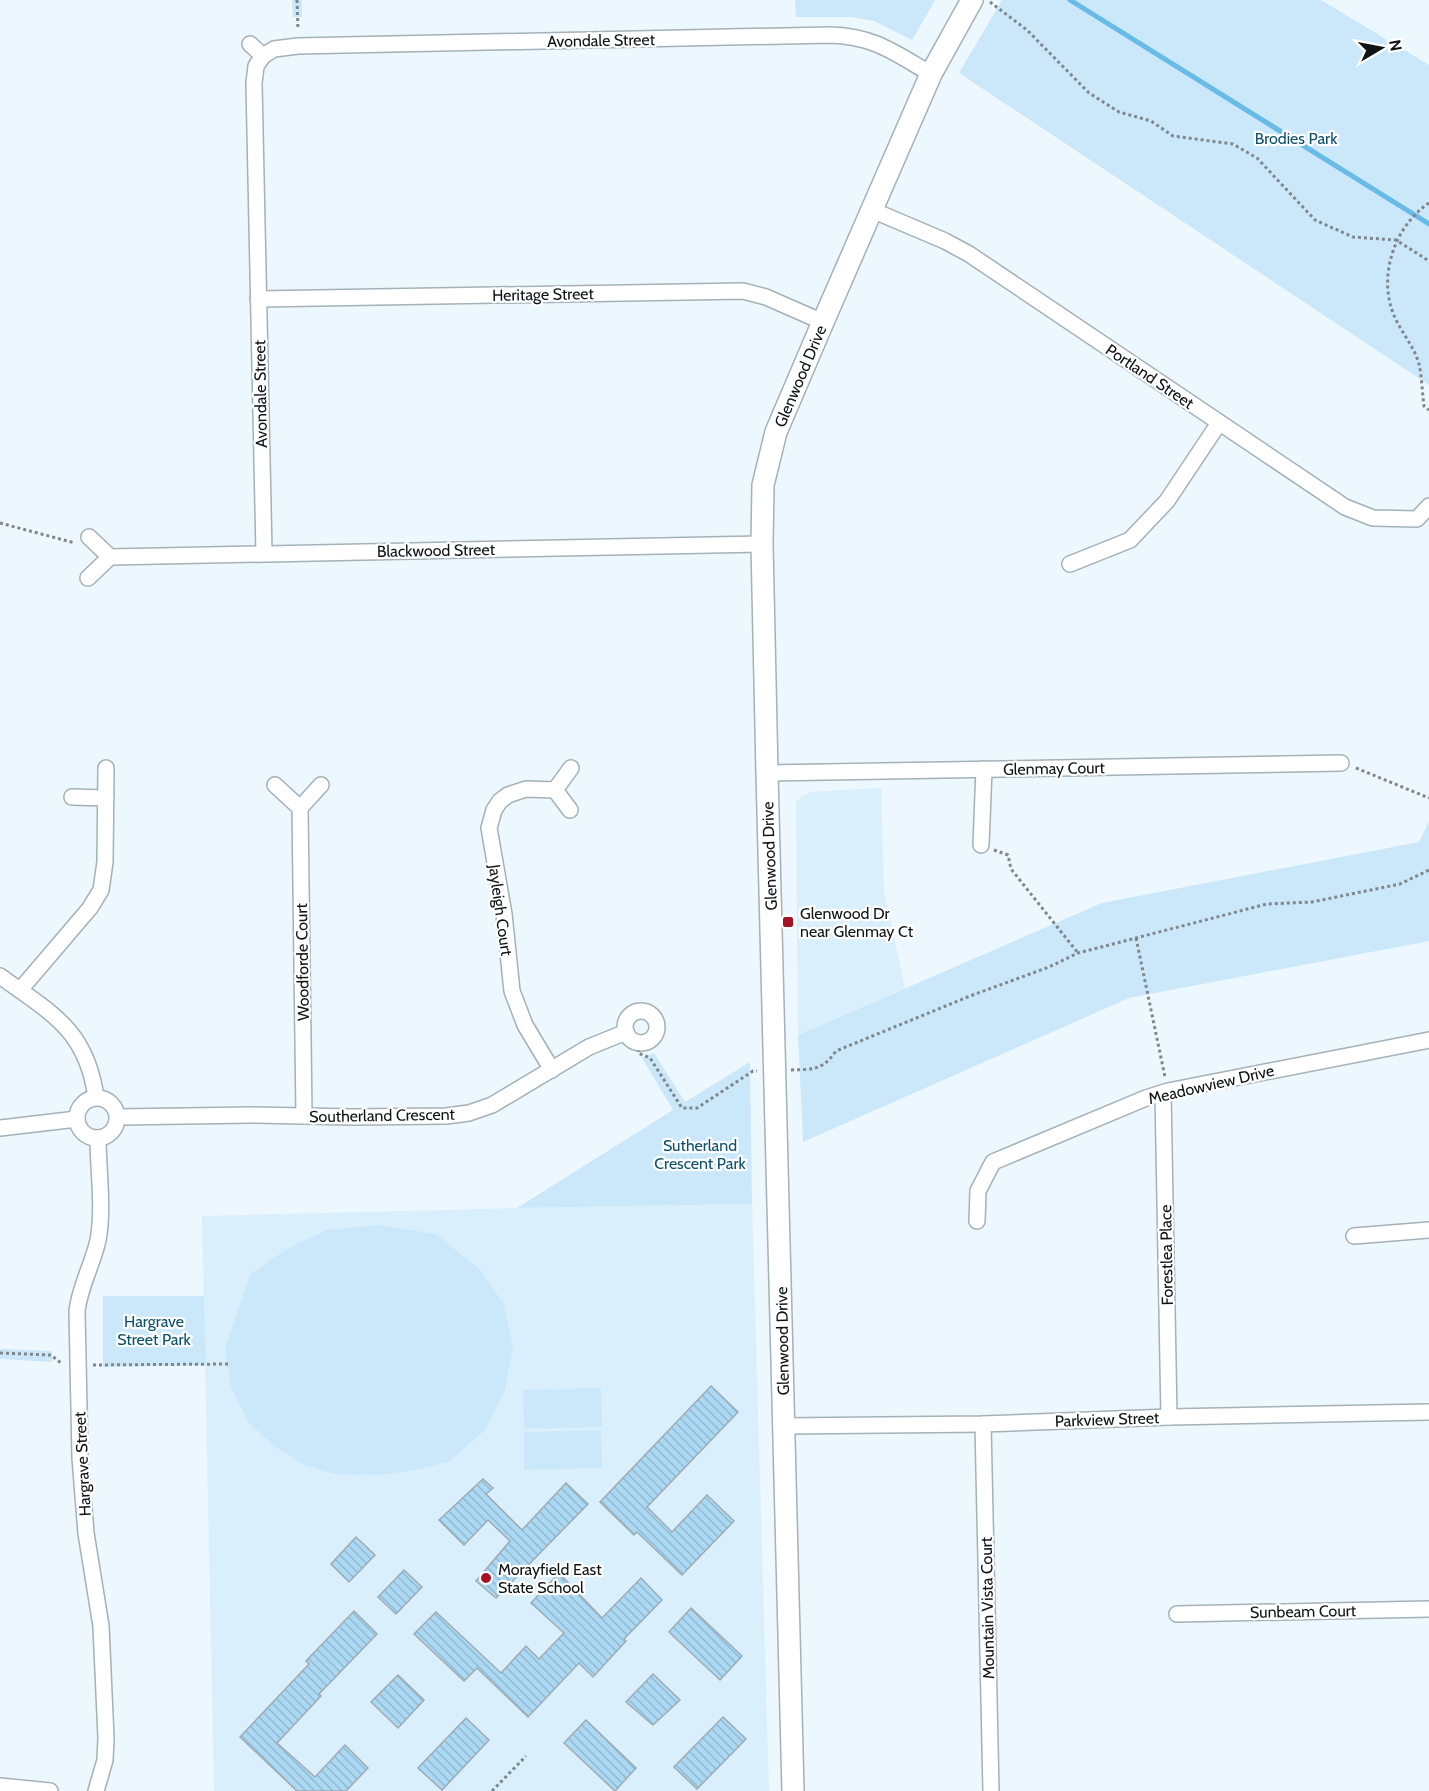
<svg xmlns="http://www.w3.org/2000/svg" width="1429" height="1791" font-family="Cabin,sans-serif">
	<style>
		.built { fill: #daeffc }
		.green { fill: #cbe8fa }
		.lines { fill: none; stroke-linecap: round; stroke-linejoin: round }
		.stream { stroke: #69bbe7; stroke-width: 5 }
		.building { fill: url(#building-back-hatch); stroke: #9fabb3; stroke-width: 1.5 }
		.street-casing { stroke: #a4b1b8; stroke-width: 18 }
		.secondary-casing { stroke: #a4b1b8; stroke-width: 24 }
		.path { stroke: #80878c; stroke-width: 3; stroke-dasharray: 3 3; stroke-linecap: butt }
		.street { stroke: #fff; stroke-width: 15 }
		.secondary { stroke: #fff; stroke-width: 21 }
		.poi-dot { fill: #a81123; stroke: #fff; stroke-width: 2 }
		.labels { text-anchor: middle; stroke-width: 4.5; stroke-linejoin: round; paint-order: stroke }
		.street-label { font-size: 16px; fill: #0f1316; stroke: #fff }
		.park-label { font-size: 16px; fill: #0c506d; stroke: #fff }
		.poi-label { font-size: 16px; fill: #0f1316; stroke: #fff; text-anchor: start }
	</style>
	<defs>
		<pattern id="building-back-hatch" width="6" height="6" patternUnits="userSpaceOnUse" patternTransform="scale(1.5)"><rect width="6" height="6" fill="#abd9f4"/><path d="M-1 5l2 2M0 0l6 6M5-1l2 2" fill="none" stroke="#92b9d0"/></pattern>
	</defs>
	<rect width="100%" height="100%" fill="#ecf7fe"/>
	<!-- built -->
	<g class="built">
		<polygon points="881,788 884,892 905,988 798,1035 796,802 802,796 810,792"/>
		<polygon points="752,1204 769,1791 214,1791 202,1216 517,1208"/>
	</g>
	<!-- green -->
	<g class="green">
		<polygon points="292,0 302,0 302,17 293,17"/>
		<polygon points="795,0 935,0 912,40 874,21 851,17 796,17"/>
		<polygon points="1002,0 1321,0 1429,65 1429,385 959,73"/>
		<polygon points="1429,821 1429,941 1129,998 803,1142 798,1035 1102,903 1419,842"/>
		<polygon points="654,1053 685,1102 750,1062 752,1204 517,1208 673,1110 642,1058"/>
		<polygon points="379,1225 436,1234 479,1269 504,1304 513,1347 505,1390 485,1430 450,1461 416,1470 379,1475 334,1474 304,1465 274,1446 248,1422 231,1387 225,1348 250,1275 285,1250 326,1230"/>
		<polygon points="103,1296 204,1296 206,1365 103,1367"/>
		<polygon points="0,1349 52,1351 52,1362 0,1359"/>
		<polygon points="601,1388 602,1427 524,1429 523,1390"/>
		<polygon points="601,1430 602,1468 524,1470 524,1432"/>
	</g>
	<g class="lines">
		<!-- stream -->
		<polyline class="stream" points="1070,0 1429,224"/>
	</g>
	<!-- building -->
	<g class="building">
		<polygon points="711,1386 738,1412 647,1507 672,1532 707,1495 734,1521 682,1575 637,1532 634,1535 600,1502"/>
		<polygon points="483,1479 493,1488 486,1494 522,1530 566,1483 588,1504 496,1598 476,1581 510,1541 488,1520 464,1545 439,1520"/>
		<polygon points="356,1537 375,1555 349,1582 331,1564"/>
		<polygon points="404,1570 422,1587 396,1614 378,1597"/>
		<polygon points="559,1573 602,1618 641,1578 662,1600 624,1639 626,1641 593,1677 579,1663 528,1717 477,1668 464,1681 414,1634 436,1612 501,1673 526,1646 539,1659 564,1633 531,1603"/>
		<polygon points="691,1608 742,1656 720,1680 669,1632"/>
		<polygon points="354,1611 377,1634 319,1694 321,1696 277,1743 315,1777 345,1745 368,1768 346,1791 297,1791 240,1737 309,1664 306,1661"/>
		<polygon points="653,1674 680,1700 653,1725 626,1702"/>
		<polygon points="398,1675 424,1700 398,1728 371,1702"/>
		<polygon points="723,1717 746,1739 697,1789 674,1767"/>
		<polygon points="466,1718 489,1740 442,1790 418,1768"/>
		<polygon points="586,1720 636,1768 615,1791 564,1743"/>
	</g>
	<g class="lines">
		<defs>
			<g id="street">
				<polyline points="250,44 263,56 256,66 254,83 264,553"/>
				<path d="M263,56L274,49L298,46L830,35C874,36 895,53 931,74"/>
				<polyline points="872,210 945,241 969,254 1345,507 1373,518 1417,519 1429,506"/>
				<polyline points="258,299 743,291 766,297 823,322"/>
				<polyline points="110,557 762,544"/>
				<polyline points="1070,564 1130,540 1167,501 1219,423"/>
				<polyline points="88,578 110,557 89,537"/>
				<polyline points="767,773 1341,763"/>
				<polyline points="275,785 300,808 321,785"/>
				<polyline points="72,797 106,798"/>
				<polyline points="300,808 304,1116"/>
				<polyline points="570,810 555,790 571,768"/>
				<polyline points="981,845 984,769"/>
				<path d="M0,976C52,1014 86,1029 96,1097"/>
				<polyline points="20,990 90,908 101,890 105,862 106,768"/>
				<circle cx="641" cy="1027" r="16"/>
				<polyline points="552,1070 525,1025 512,991 504,914 489,828 494,810 500,801 508,795 526,789 555,790"/>
				<polyline points="1163,1093 1169,1417"/>
				<circle cx="97" cy="1118" r="20"/>
				<polyline points="118,1117 251,1115 352,1117 446,1116 469,1113 492,1105 589,1047 626,1032"/>
				<polyline points="0,1128 77,1119"/>
				<polyline points="977,1221 978,1191 993,1162 1146,1098 1168,1091 1429,1040"/>
				<polyline points="1354,1236 1429,1230"/>
				<polyline points="983,1424 991,1791"/>
				<polyline points="784,1426 983,1424 1169,1417 1429,1412"/>
				<polyline points="1177,1614 1429,1609"/>
				<polyline points="0,1786 50,1791"/>
				<path d="M96,1791L105,1760L106,1738L101,1626L86,1533L80,1458L77,1311C80,1285 93,1264 98,1240C104,1208 98,1170 98,1138"/>
			</g>
			<polyline id="secondary" points="793,1791 767,773 762,544 763,485 776,432 823,322 931,74 972,0"/>
		</defs>
		<!-- street casing -->
		<use href="#street" class="street-casing"/>
		<!-- secondary casing -->
		<use href="#secondary" class="secondary-casing"/>
		<!-- path -->
		<g class="path">
			<polyline points="297,0 298,30"/>
			<polyline points="990,2 1027,30 1089,93 1119,112 1151,121 1173,136 1233,144 1257,158 1315,220 1353,237 1396,240 1429,261"/>
			<path d="M1429,203C1396,225 1379,272 1392,310C1398,329 1414,345 1419,364C1422,377 1422,392 1424,406L1429,410"/>
			<polyline points="0,523 75,543"/>
			<polyline points="1356,768 1429,798"/>
			<polyline points="994,850 1008,855 1011,869 1078,953"/>
			<polyline points="1136,938 1165,1077"/>
			<polyline points="640,1043 638,1053 650,1058 682,1108 697,1108 753,1071 757,1071"/>
			<path d="M791,1070C813,1069 822,1071 836,1051L970,996L1049,967L1078,953L1267,904L1312,902L1400,884L1429,870"/>
			<polyline points="0,1353 51,1355 61,1363"/>
			<polyline points="93,1365 228,1364"/>
			<polyline points="492,1791 526,1756"/>
		</g>
		<!-- street -->
		<use href="#street" class="street"/>
		<!-- secondary -->
		<use href="#secondary" class="secondary"/>
	</g>
	<!-- markers -->
	<g class="poi-dot">
		<rect x="782" y="916" width="12" height="12" rx="3"/>
		<circle cx="486" cy="1578" r="6"/>
	</g>
	<g class="labels">
		<!-- street labels -->
		<g class="street-label">
			<text transform="translate(601 40) rotate(-1)" y="6">Avondale Street</text>
			<text transform="translate(543 294) rotate(-1)" y="6">Heritage Street</text>
			<text transform="translate(800 376) rotate(-67)" y="6">Glenwood Drive</text>
			<text transform="translate(1150 376) rotate(34)" y="6">Portland Street</text>
			<text transform="translate(260 394) rotate(-91)" y="6">Avondale Street</text>
			<text transform="translate(436 550) rotate(-1)" y="6">Blackwood Street</text>
			<text transform="translate(1054 768) rotate(-1)" y="6">Glenmay Court</text>
			<text transform="translate(769 856) rotate(-92)" y="6">Glenwood Drive</text>
			<text transform="translate(501 910) rotate(82)" y="6">Jayleigh Court</text>
			<text transform="translate(302 962) rotate(-91)" y="6">Woodforde Court</text>
			<text transform="translate(1211 1084) rotate(-13)" y="6">Meadowview Drive</text>
			<text transform="translate(382 1115) rotate(-1)" y="6">Southerland Crescent</text>
			<text transform="translate(1166 1255) rotate(-91)" y="6">Forestlea Place</text>
			<text transform="translate(782 1341) rotate(-91)" y="6">Glenwood Drive</text>
			<text transform="translate(1107 1419) rotate(-2)" y="6">Parkview Street</text>
			<text transform="translate(82 1464) rotate(-93)" y="6">Hargrave Street</text>
			<text transform="translate(987 1608) rotate(-91)" y="6">Mountain Vista Court</text>
			<text transform="translate(1303 1611) rotate(-1)" y="6">Sunbeam Court</text>
		</g>
		<!-- park labels -->
		<g class="park-label">
			<text x="1296" y="144">Brodies Park</text>
			<text x="700" y="1151">Sutherland<tspan x="700" dy="18">Crescent Park</tspan></text>
			<text x="154" y="1327">Hargrave<tspan x="154" dy="18">Street Park</tspan></text>
		</g>
		<!-- poi labels -->
		<g class="poi-label">
			<text x="800" y="919">Glenwood Dr<tspan x="800" dy="18">near Glenmay Ct</tspan></text>
			<text x="498" y="1575">Morayfield East<tspan x="498" dy="18">State School</tspan></text>
		</g>
	</g>
	<!-- north arrow -->
	<g transform="translate(1381 48) rotate(80)" stroke="#ffffff" stroke-width="4.5" paint-order="stroke">
	<path d="M0-4.5L10 22L0 15L-10 22Z" fill="#0f1316"/>
	<text y="-9" font-size="16" font-weight="bold" text-anchor="middle" fill="#0f1316">N</text>
	</g>
</svg>
